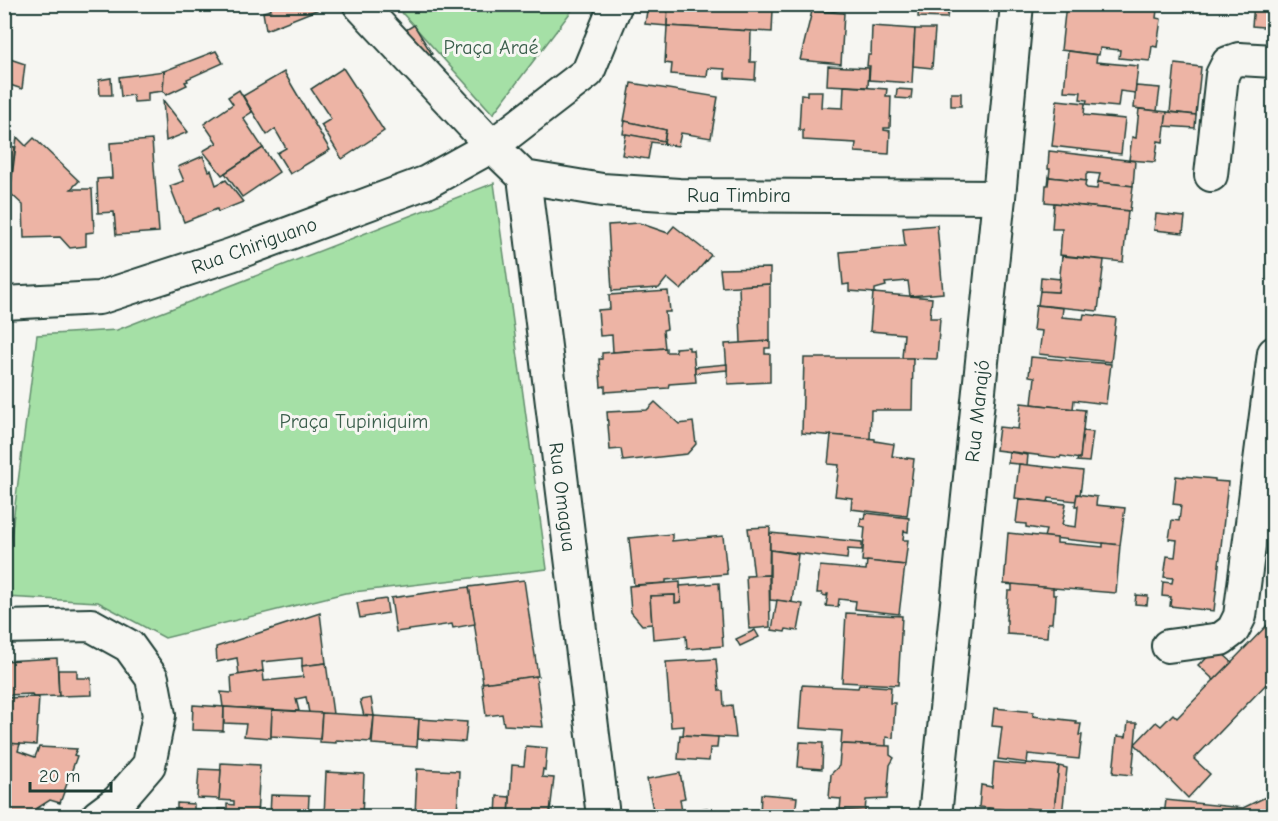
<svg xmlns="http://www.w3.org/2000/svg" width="1278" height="821" font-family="'Comic Neue',sans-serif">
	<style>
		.green { fill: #a5e0a6; stroke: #628e6d; stroke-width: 1.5 }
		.building { fill: #edb4a5; stroke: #1f3d34; stroke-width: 1.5 }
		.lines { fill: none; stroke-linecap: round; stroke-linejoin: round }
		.minor-casing { stroke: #1f3d34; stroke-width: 36 }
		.minor { stroke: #f6f6f2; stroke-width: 32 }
		.labels { text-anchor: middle; stroke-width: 6; stroke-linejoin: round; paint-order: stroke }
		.park-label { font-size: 20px; fill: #3a5e4b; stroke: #f6f6f2 }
		.street-label { font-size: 20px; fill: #1f3d34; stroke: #f6f6f2 }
	</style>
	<rect width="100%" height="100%" fill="#f6f6f2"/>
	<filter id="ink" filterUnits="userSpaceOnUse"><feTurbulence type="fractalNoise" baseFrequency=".0167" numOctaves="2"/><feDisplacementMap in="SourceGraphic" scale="12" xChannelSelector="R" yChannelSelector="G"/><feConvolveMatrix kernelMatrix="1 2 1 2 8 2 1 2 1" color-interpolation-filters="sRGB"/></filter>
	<g filter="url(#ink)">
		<!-- green -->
		<g class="green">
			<polygon points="395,5 576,5 493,114"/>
			<polygon points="494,183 547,569 345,593 165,638 98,602 5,597 5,583 37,335 117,330"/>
		</g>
		<!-- building -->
		<g class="building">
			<polygon points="270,4 318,4 319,9 266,30 263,12 271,10"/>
			<polygon points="648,4 668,4 667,26 645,24"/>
			<polygon points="668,4 756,4 756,9 773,10 772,32 667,26"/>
			<polygon points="818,4 842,4 838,10 830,12 820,9"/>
			<polygon points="919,4 949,4 947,18 918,17"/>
			<polygon points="1066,4 1103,4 1103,9 1123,11 1124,6 1157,10 1156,18 1161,19 1157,47 1152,46 1150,61 1119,58 1120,50 1100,48 1099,55 1061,50"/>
			<polygon points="1254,4 1274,4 1274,28 1252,26"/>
			<polygon points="812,11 844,13 841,64 800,60"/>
			<polygon points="414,25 432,54 417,63 399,34"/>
			<polygon points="667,26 751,31 750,62 756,62 755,80 725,78 725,69 708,68 707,77 671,74 672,64 665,63"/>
			<polygon points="872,26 915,29 912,83 869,80 870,66 867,66 868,55 871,55"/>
			<polygon points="915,29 935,29 932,68 913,66"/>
			<polygon points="216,51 223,63 187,79 188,81 185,82 187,85 166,95 164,92 163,92 164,71"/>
			<polygon points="1068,51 1097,55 1096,62 1138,66 1135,93 1120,91 1118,107 1086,104 1087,100 1080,99 1081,92 1064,91"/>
			<polygon points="4,57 25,64 22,89 4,83"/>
			<polygon points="1175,64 1201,67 1196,115 1170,112"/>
			<polygon points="828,66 869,68 868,87 827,85"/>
			<polygon points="343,68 384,131 342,159 321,125 331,119 311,89"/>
			<polygon points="164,71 163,91 148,93 148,101 134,102 133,95 121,97 119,77"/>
			<polygon points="284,72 330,150 290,174 277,153 286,148 275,129 267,135 243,96"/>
			<polygon points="111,78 112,95 100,95 99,80"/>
			<polygon points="631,83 718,97 711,138 681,133 678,146 664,144 666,130 624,121"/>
			<polygon points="844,86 887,89 886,96 891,96 890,128 884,128 884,130 890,131 889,154 855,152 856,143 803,140 803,130 799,130 801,94 807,95 807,91 822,91 821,107 843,108"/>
			<polygon points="1136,86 1160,88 1157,111 1134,108"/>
			<polygon points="897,89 912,90 911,99 896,98"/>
			<polygon points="239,90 252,112 243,118 263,148 222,175 203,151 217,143 204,124 233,104 228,97"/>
			<rect x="951" y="93" width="10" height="13"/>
			<polygon points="163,100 188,132 166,141"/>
			<polygon points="1057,100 1085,103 1084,115 1125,119 1121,154 1052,146"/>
			<polygon points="4,107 13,109 6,146 15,147 12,171 4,170"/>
			<polygon points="1139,109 1167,112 1163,142 1158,141 1155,162 1129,160 1132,137 1136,138"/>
			<polygon points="1167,112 1196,115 1195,128 1165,126"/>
			<polygon points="625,121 666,130 664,141 623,134"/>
			<polygon points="626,134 664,141 664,144 651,142 648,159 622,155"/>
			<polygon points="17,137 26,146 34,138 79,181 71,189 92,189 94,232 86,233 86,246 70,248 60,237 24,238 23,205 10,193"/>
			<polygon points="152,140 159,232 116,235 114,212 98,213 97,179 112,178 110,143"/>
			<polygon points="263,148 279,172 242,197 225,173"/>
			<polygon points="1049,151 1135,161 1133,186 1098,182 1100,174 1088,173 1086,175 1086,181 1049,177 1050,169 1048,169"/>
			<polygon points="203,156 209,171 211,170 216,185 226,180 243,202 218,212 217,209 184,222 170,186 184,181 178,167"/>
			<polygon points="1049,177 1086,181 1085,186 1087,188 1097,189 1098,182 1133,186 1130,211 1045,202 1046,185 1048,185"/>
			<polygon points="1054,203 1128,211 1123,262 1060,255 1062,229 1052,229"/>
			<polygon points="1156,214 1185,217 1183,233 1154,230"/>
			<polygon points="639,223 668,233 674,226 711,255 681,290 667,278 659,288 612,291 608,225"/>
			<polygon points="937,225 943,293 910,296 908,281 885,283 886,286 875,289 875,293 849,291 849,284 843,285 840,252 905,246 903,228"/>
			<polygon points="1062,256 1104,260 1098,311 1038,305 1040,291 1058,292"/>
			<polygon points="770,268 770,284 722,287 720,269"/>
			<polygon points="1041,277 1060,279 1058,292 1040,291"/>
			<polygon points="770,284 770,341 741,343 739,286"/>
			<polygon points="668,291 670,312 665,312 667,329 663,330 665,348 613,352 612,335 600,336 598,310 610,309 609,295"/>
			<polygon points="873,293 932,298 930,318 940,318 937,359 902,358 904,334 870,331"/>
			<polygon points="1036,305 1063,308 1062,317 1083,319 1084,314 1116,318 1111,362 1039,354 1042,331 1033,330"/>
			<polygon points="770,341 770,348 765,348 765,354 770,354 770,382 728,384 725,344"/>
			<polygon points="689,347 689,350 693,350 696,382 669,384 668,388 605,392 605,386 601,387 599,359 602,359 602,353 666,348 666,352 676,352 675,348"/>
			<polygon points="1031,357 1111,364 1106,404 1074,400 1073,409 1032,404 1035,377 1029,376"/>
			<polygon points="804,358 913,358 912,410 871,410 870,439 802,433"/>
			<polygon points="727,364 727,370 695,373 695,367"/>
			<polygon points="655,402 679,424 693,422 696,444 687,454 623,461 621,449 610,450 607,412 647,410"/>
			<polygon points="1021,403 1085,410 1080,459 1061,456 1060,458 996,450 999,427 1018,429"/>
			<polygon points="1083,431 1093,432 1089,462 1077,461 1078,458 1080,459"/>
			<polygon points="831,435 875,439 875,441 894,444 892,456 914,459 907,516 851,509 852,498 835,496 839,465 828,464"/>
			<polygon points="1009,452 1028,455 1027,465 1008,463"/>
			<polygon points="1019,464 1083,471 1080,495 1077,494 1076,501 1049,498 1048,502 1015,498"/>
			<polygon points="1176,476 1184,477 1184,476 1215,479 1215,481 1228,482 1214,611 1170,606 1171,597 1162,596 1163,582 1172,583 1173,578 1164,577 1167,556 1175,557 1177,540 1169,539 1172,520 1179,521 1181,505 1173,504"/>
			<polygon points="1077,494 1097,497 1096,505 1125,508 1120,545 1044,537 1046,530 1026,527 1026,524 1016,523 1019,499 1066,504 1062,525 1076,527 1078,506 1075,506"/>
			<polygon points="866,513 909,518 908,532 904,531 903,540 908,540 905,565 862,561 865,527 860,526 861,518 865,519"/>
			<polygon points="770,527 769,575 754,576 748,528"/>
			<polygon points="770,533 862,542 862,550 848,549 847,559 770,550"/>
			<polygon points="1008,533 1057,538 1057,543 1103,547 1103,543 1120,545 1116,593 1004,584"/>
			<polygon points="672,534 672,541 723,536 727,574 666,580 666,583 634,585 629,538"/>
			<polygon points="770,550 798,554 792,602 770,600"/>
			<polygon points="867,561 905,565 899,614 855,609 856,601 839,599 838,607 826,606 828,594 827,594 827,596 822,595 822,593 817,593 820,566 866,570"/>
			<polygon points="769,575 770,627 749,629 746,576"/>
			<polygon points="524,580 538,676 483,683 469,587"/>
			<polygon points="680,582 681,602 675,603 675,595 650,596 652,624 642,625 631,612 629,586"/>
			<polygon points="719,583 723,646 687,649 686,636 653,639 650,596 675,595 675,603 681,602 680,586"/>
			<polygon points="1012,584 1053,588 1053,595 1056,595 1055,611 1053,611 1052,623 1048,623 1047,637 1007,634 1007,620 1006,620 1008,591 1012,591"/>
			<polygon points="469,587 475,624 453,628 452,624 396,632 391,598"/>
			<polygon points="1136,595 1148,596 1147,605 1135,604"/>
			<polygon points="386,599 388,613 360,618 357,603"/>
			<polygon points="777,600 803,604 798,631 786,629 785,632 772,630"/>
			<polygon points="320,613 326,663 302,666 302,658 262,662 263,671 239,675 237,658 217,662 216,647"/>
			<polygon points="846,613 902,616 898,685 842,682"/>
			<polygon points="1274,618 1274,676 1194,759 1210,774 1188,798 1135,744 1156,722 1161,726 1173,714 1177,718"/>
			<polygon points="755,630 759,637 740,646 736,639"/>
			<polygon points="1216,648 1232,662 1214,680 1198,665 1201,662 1202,663"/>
			<polygon points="57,658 59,696 33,697 32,694 6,695 7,698 4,698 4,661"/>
			<polygon points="716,659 719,691 723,691 724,706 732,705 736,738 683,735 684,726 671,727 666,662"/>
			<polygon points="326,663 333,714 309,713 306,697 296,699 299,711 223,707 221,692 232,693 231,676 263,671 264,681 303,677 302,666"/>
			<polygon points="58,670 77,670 77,678 91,678 92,695 59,696"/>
			<polygon points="536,676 543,727 504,725 502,714 486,716 482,683"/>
			<polygon points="802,685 858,688 859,685 891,687 890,703 895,703 893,738 886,737 886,746 841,744 842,731 799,728"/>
			<polygon points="39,697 36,745 4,743 4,698"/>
			<polygon points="371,698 374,716 364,716 360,700"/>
			<polygon points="193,705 224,707 223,731 192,730"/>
			<polygon points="224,707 272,710 271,738 244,736 246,724 224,723"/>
			<polygon points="994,708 1034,712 1033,716 1076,721 1076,724 1081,724 1079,735 1082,735 1079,759 1028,754 1027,763 998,759 1002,727 992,726"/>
			<polygon points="272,710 322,713 320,739 271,736"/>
			<polygon points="322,713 374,716 371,742 336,740 336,743 320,742"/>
			<polygon points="374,716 419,719 417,747 372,744"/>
			<polygon points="419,719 467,722 465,742 418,739"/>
			<polygon points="1128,723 1137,723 1132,775 1113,773 1117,736 1126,737"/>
			<polygon points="680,735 718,737 717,748 710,748 709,761 678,759"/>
			<polygon points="800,742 823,743 822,769 798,767"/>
			<polygon points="4,743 20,744 18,751 35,757 39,747 77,749 74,755 77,756 60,803 50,800 25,816 4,816"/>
			<polygon points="841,744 890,746 890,755 894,758 890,765 887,799 866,800 865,812 840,810 841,799 829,798 831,774 839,766"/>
			<polygon points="526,746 547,748 545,770 543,769 542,777 554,778 550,812 570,814 570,816 509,816 512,765 524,766"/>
			<polygon points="994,762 1026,765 1026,763 1059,766 1054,811 1026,808 1025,812 979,807 981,785 992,787"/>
			<polygon points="221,763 260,765 257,816 218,816 218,809 227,809 227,804 234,805 234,801 219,800"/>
			<polygon points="1059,766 1067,768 1062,816 1043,814 1043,810 1054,811"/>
			<polygon points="199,769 221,770 219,799 197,798"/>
			<polygon points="417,769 459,771 457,816 412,816 412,815 415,815"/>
			<polygon points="326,772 364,774 362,816 324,816"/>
			<polygon points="680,773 685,798 680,799 682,812 707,808 706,816 647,816 654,815 647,779"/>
			<polygon points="1274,793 1274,816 1164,816 1166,800 1243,808"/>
			<polygon points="761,794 797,797 795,816 755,816 755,815 760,815"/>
			<polygon points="271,795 309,796 308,816 270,816"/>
			<polygon points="497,796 510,797 509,816 496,816"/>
			<polygon points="177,803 194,804 194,809 215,811 214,816 143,816 148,812 177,813"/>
			<polygon points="988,808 1025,812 1058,815 1058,816 987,816"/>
		</g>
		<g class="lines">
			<defs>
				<g id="minor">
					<polyline points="359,4 492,146 524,177 602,190 679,195 999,197"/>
					<polyline points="1211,175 1222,75 1228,63 1239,59 1274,61"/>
					<polyline points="524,177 603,816"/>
					<polyline points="4,303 99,298 231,255 427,182 492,146 588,72 616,4"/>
					<polyline points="4,627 91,625 129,646 152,678 159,715 149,765 118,801 98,816"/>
					<polyline points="1168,646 1221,639 1233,630 1240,616 1274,353"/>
					<polyline points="935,816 999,197 1017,4"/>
				</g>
			</defs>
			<!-- minor casing -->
			<use href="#minor" class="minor-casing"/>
			<!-- minor -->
			<use href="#minor" class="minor"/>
		</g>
	</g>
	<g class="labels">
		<!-- park labels -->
		<g class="park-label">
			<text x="491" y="54">Praça Araé</text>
			<text x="354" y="428">Praça Tupiniquim</text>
		</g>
		<!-- street labels -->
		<g class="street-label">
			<text x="739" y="202">Rua Timbira</text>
			<text transform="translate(254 245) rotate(-20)" y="7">Rua Chiriguano</text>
			<text transform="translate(977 411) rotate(-84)" y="7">Rua Manajó</text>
			<text transform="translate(563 497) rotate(83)" y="7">Rua Omagua</text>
		</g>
	</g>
	<!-- margin -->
	<rect width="1278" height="821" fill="none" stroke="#f6f6f2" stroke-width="24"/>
	<rect x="12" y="12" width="1254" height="797" fill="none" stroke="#1f3d34" stroke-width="2" filter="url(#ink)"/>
	<!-- scale -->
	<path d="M30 782v9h81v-9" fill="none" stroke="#1f3d34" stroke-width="3"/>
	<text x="39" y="782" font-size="18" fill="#1f3d34" stroke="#f6f6f2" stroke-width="4.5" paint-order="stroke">20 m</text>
</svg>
